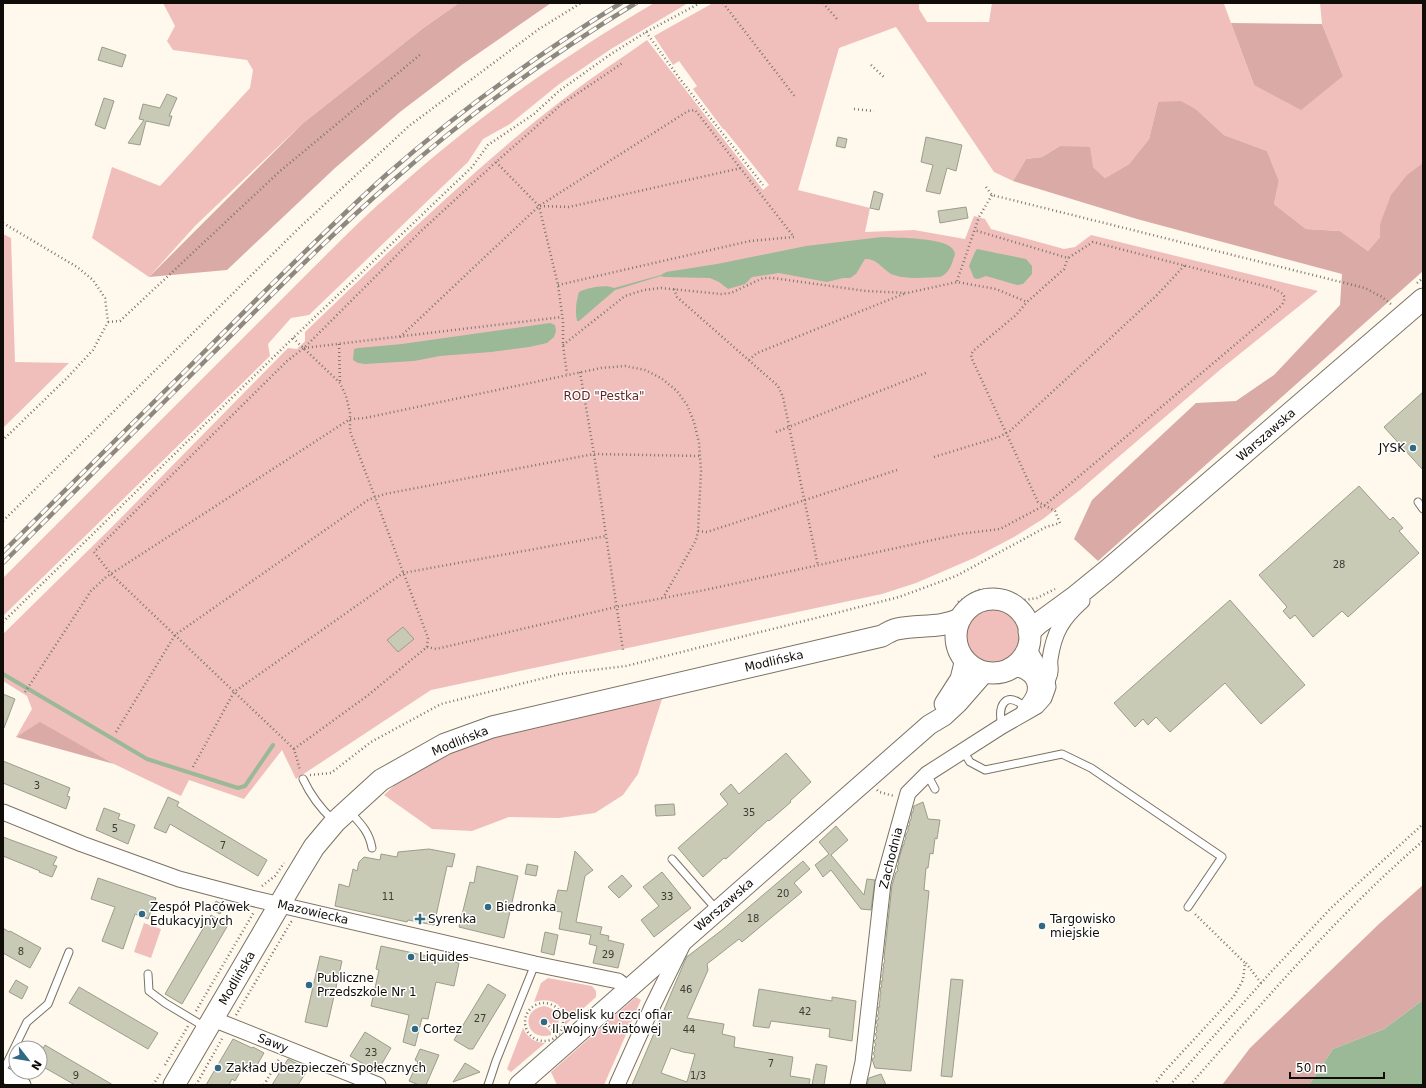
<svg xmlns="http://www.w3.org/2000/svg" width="1426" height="1088" font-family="'DejaVu Sans',sans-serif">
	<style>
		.green { fill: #f0bfbc }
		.forest { fill: #daaaa6 }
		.water { fill: #9bb897 }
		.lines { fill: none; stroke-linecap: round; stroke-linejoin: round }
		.stream { stroke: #9bb897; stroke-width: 4 }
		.building { fill: #c8cab6; stroke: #9b9d8b; fill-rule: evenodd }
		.service-casing { stroke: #7b7262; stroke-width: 9 }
		.minor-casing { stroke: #7b7262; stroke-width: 17 }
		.tertiary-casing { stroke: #7b7262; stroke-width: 21 }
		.secondary-casing { stroke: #7b7262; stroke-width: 23 }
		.path { stroke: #7b766f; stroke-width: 2.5; stroke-dasharray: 1 3; stroke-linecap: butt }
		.service { stroke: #fff; stroke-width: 7 }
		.minor { stroke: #fff; stroke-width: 15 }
		.tertiary { stroke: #fff; stroke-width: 19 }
		.secondary { stroke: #fff; stroke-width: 21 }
		.rail-casing { stroke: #8d8880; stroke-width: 4.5 }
		.rail { stroke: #fff; stroke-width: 3; stroke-dasharray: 9; stroke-linecap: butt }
		.poi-dot { fill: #306982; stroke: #fff; stroke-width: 1.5 }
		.labels { text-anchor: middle; stroke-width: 3; stroke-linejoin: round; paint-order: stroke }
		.number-label { font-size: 10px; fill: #3e3c33 }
		.park-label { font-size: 12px; fill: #622625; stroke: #fff }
		.street-label { font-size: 12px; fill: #100c07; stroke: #fff }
		.poi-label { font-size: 12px; fill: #100c07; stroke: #fff; text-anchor: start }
	</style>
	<rect width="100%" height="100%" fill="#fef8ed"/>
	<!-- green -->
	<g class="green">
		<polygon points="163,3 459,3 422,29 302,124 196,225 149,277 92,238 112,167 160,186 250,88 253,70 247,60 173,50 167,41 175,26"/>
		<path d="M654,3H688L611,49L558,85L510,124L483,139L468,162L309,315L291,318L268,344L270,356L3,616V578L326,255C348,233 370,211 394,191C474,119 562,57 654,3Z"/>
		<path d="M713,3H919V9L927,22H989L992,3L1224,4L1254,85L1343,76L1322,24L1320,3H1423V163L1380,224V237L1368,251L1340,231L1306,229L1274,204L1279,181L1267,151L1224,135L1197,110L1158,102L1149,139L1129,164L1105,178L1093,167L1060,146L1042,157L1026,159L1013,181L994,172L896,27L839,48L798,190L870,208L865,232L914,230L965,239L974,216L985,219L991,229L1064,249L1075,247L1091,235L1318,291L1221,369L1080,490L1043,519L1014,537L974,558L916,583L882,594L431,690L296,779L282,750L244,799L189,780L181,796L114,764L40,723L16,737L32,709L27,696L3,681V634L112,527L288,348L297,349L305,341V332C388,253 470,171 561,101C589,79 619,60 647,40L763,190L769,185L724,129H723L693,89L697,86L679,61L673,65L654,36Z"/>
		<polygon points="3,234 11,238 15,362 69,363 3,428"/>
		<circle cx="993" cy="636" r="28"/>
		<polygon points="662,699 638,774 623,795 595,813 559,818 509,817 472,831 432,829 384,795 412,769 490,735"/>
		<polygon points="144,923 161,929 151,958 134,952"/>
		<path d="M548,978L592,986L596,991V997L565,1025C566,1005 552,996 534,1002L541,983Z"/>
		<polygon points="636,997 641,1000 604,1085 557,1085 551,1072"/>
		<path d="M544,1006C555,1008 561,1016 558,1028H555L545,1019L541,1023L551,1032V1035C526,1042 519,1010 544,1006Z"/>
		<path d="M523,1028C528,1038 534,1042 545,1043L511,1072L507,1069Z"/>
	</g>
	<!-- forest -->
	<g class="forest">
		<polygon points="459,3 551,3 463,64 400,112 335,168 227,270 149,277 302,124 422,29"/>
		<polygon points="1231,23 1322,24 1343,76 1301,110 1254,85"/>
		<polygon points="1181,101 1197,110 1224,135 1267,151 1279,181 1274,204 1306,229 1340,231 1368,251 1380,237 1380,224 1391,195 1407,175 1423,163 1423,271 1098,561 1074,539 1092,500 1196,403 1236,401 1274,375 1340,305 1342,274 1137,219 1013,181 1026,159 1042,157 1060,146 1090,147 1093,167 1105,178 1129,164 1149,139 1158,102"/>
		<polygon points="40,722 114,764 16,737"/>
		<polygon points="1423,885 1423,1000 1384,1029 1333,1049 1309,1085 1222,1085 1250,1048 1380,923"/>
	</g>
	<!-- water -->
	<g class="water">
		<path d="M882,237C896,238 949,237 954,251C956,254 954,257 953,260C951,268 947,274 940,277C926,277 908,280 894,275C884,272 878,258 865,259L856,274L850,278H843L827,282L779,273L752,277L745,284L728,289L719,282L710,278L664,277L661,276L615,290L579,321H577C575,311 576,302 579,292C588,288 605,284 614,288L661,275L666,272L717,264L806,246Z"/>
		<polygon points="977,249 1026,259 1032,266 1032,274 1023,284 1017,285 986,276 978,279 974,278 969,266 975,252"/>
		<polygon points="550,323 555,325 556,331 554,337 547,343 529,347 491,352 440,356 414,361 365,364 358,363 353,360 354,349 358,348 402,344"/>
		<polygon points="1423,1000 1423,1085 1309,1085 1333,1049 1384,1029"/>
	</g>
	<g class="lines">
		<!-- stream -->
		<polyline class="stream" points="3,674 147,759 238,788 245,786 273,745"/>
	</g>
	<!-- building -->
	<g class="building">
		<polygon points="102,47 126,55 122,67 98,60"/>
		<polygon points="167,94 177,98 169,116 172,116 169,126 146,121 140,145 128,143 144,120 139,119 143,104 160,108"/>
		<polygon points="104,98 114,101 105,129 95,125"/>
		<polygon points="838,137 847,139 845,148 836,146"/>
		<polygon points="926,137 962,145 956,171 947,168 940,194 926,191 933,165 921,162"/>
		<polygon points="874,191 883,194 879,210 870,208"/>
		<polygon points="966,207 968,218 940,223 938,211"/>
		<polygon points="1423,392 1423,470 1384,427"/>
		<polygon points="1359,486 1390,520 1393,517 1403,528 1399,531 1419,553 1348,617 1342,611 1313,637 1295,615 1290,619 1283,611 1287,607 1259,575"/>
		<polygon points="1230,600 1305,685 1261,724 1225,683 1170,732 1156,717 1148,725 1143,719 1135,727 1114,703"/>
		<polygon points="403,627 414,639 398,652 387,640"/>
		<polygon points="3,694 15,699 4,728 3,727"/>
		<polygon points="786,753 811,782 790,801 791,802 769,821 768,820 726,859 724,858 703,877 678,848 728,804 720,794 731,784 739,794"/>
		<polygon points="3,761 70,788 67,796 70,797 66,809 3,783"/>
		<polygon points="168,797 179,802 177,806 267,860 258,876 170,824 166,833 154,828"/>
		<polygon points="923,802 928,819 940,820 937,839 935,838 933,854 930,853 928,868 926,868 924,890 929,891 911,1071 875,1068 872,1059 875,1057 873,1053 875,1051 874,1047 876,1045 874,1041 877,1038 875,1034 877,1032 876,1027 878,1026 876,1022 877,1020 879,1019 877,1016 879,1013 878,1010 878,1007 880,1007 879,1004 880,1000 880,994 881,994 880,988 882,987 881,984 881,981 883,981 882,977 882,975 883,974 883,968 884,968 883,965 885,961 884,958 892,885 896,872 898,871 897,866 899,864 898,862 903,845 904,845 904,842 906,838 905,836 908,831 908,826 910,825 909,823 911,819 912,812 913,812 914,806"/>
		<polygon points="674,804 675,815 656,816 655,805"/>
		<polygon points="104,808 120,814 118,819 135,825 128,844 96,830"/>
		<polygon points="836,826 848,840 831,855 864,895 867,879 875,880 871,910 861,909 831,870 823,877 815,865 829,854 819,842"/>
		<polygon points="3,837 57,857 53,865 57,866 52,877 39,872 40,871 3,856"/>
		<polygon points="429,849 455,854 452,867 447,866 434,925 408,920 407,922 335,906 339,884 349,887 353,869 357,871 359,862 364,857 380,860 381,854 397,857 398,852"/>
		<polygon points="575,851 593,870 585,876 576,922 602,927 600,934 609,936 608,940 624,944 618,968 593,963 597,946 589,944 591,935 559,929 562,912 553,911 558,890 567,891"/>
		<path d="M803,861L810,869L794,883L802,892L742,942L739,939L707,964L708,970L687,1018L724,1024L722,1034L735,1037L734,1047L793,1057L790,1076L810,1079L809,1085H632L687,956H688L722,930ZM671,1048L683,1052L695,1054L687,1082L661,1073Z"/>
		<polygon points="527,864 538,866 536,876 525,874"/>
		<polygon points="477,866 518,876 504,938 459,927 470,882 474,883"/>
		<polygon points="662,872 691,908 654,937 641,920 659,906 643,887"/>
		<polygon points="622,875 632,886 619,898 608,887"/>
		<polygon points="98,878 156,898 148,919 135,914 123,949 102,941 115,907 91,899"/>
		<polygon points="216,901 225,906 220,914 212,910"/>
		<polygon points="211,915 228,925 182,1004 165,994"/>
		<polygon points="3,928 9,932 10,931 41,948 30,968 3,953"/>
		<polygon points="545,932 558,935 554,955 541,952"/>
		<polygon points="381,946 459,963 454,986 436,982 428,1019 422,1018 415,1046 403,1042 409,1015 371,1006 379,970 376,969"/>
		<polygon points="320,956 342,961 327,1027 305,1022"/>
		<polygon points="951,979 963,980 952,1077 941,1076"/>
		<polygon points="16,980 28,987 22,999 9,992"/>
		<polygon points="488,984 506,995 473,1049 469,1049 454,1040"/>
		<polygon points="79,987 158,1033 148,1049 69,1003"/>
		<polygon points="759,989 832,1001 832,997 856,1001 852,1041 829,1037 830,1029 771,1021 769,1028 753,1026"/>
		<polygon points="365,1032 391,1048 377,1072 350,1056"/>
		<polygon points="233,1039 252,1048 253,1047 264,1053 253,1072 243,1067 235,1081 232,1079 229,1085 206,1085"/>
		<polygon points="45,1045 113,1085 75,1085 40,1065 40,1054"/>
		<polygon points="420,1049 439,1055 426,1085 419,1085 409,1081 418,1062 415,1060"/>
		<polygon points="288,1059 308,1069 298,1085 272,1085"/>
		<polygon points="465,1063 480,1072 453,1082"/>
		<polygon points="816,1064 827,1066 824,1085 812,1085"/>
		<polygon points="881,1074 886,1085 867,1085 869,1078"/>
	</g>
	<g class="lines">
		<defs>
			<g id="service">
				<polyline points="1418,502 1423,509"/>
				<path d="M1002,726C997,704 1006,690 1026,708"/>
				<polyline points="963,751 970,762 985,770 1062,754 1091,768 1222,857 1188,907"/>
				<polyline points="927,774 935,789"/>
				<path d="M303,779C311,796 320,808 333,820"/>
				<path d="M349,811C360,823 369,831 372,848"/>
				<polyline points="672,859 717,910"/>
				<polyline points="148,974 149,991 165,1003 205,1027"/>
				<polyline points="3,1068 7,1063 27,1022 48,1004 69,952"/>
				<polyline points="488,1085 496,1061 535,964"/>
			</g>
			<g id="minor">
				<path d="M1011,668C1024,669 1038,676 1035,692C1034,697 1029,704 1025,709"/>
				<path d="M1047,681C1048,678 1050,675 1050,672C1051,668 1049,664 1050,659C1054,632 1062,619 1082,601"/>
				<polyline points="3,812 82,844 179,879 251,898 535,964 618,981 628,989"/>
				<polyline points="213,1019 378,1085"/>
				<polyline points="3,1074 23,1085"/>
				<polyline points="617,1085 652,1007 682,946"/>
				<polyline points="858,1085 863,1062 883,883 908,793 927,774 1002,726 1037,706 1044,698 1048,687 1047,681 1032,655 1026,651"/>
			</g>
			<g id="tertiary">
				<polyline points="944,704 960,679 965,659"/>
				<polyline points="519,1085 929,725 944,716 958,703 985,672"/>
			</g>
			<g id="secondary">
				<circle cx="993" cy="636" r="37"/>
				<polyline points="1029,632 1039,623 1076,596 1108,570 1423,299"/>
				<path d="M174,1085L294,880L314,847L335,822L381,780L445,744L492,727L882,636C887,633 892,630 897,629C919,624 939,629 960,619"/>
			</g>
		</defs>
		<!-- service casing -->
		<use href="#service" class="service-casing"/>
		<!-- minor casing -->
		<use href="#minor" class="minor-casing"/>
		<!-- tertiary casing -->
		<use href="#tertiary" class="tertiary-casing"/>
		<!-- secondary casing -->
		<use href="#secondary" class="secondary-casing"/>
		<!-- path -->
		<g class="path">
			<polyline points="723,3 796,98"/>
			<polyline points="823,3 837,19"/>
			<polyline points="646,32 680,79 763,185"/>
			<polyline points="871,65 885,78"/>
			<polyline points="854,109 874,111"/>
			<polyline points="496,162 539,206 558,285 563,321 563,345 567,374"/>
			<polyline points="986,187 992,195 1365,288 1382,297 1392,305"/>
			<polyline points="540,206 569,207 741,168"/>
			<polyline points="3,223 77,267 93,280 105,298 108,322 93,350 66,379 3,440"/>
			<polyline points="957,281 979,217 992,195"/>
			<polyline points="1417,283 1423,278"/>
			<polyline points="558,285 750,241 794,237"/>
			<polyline points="674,289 677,297 778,386 783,397 818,566"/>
			<polyline points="108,322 120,321 279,172 421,54"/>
			<polyline points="400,337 539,206 688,111 695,110 794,237"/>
			<polyline points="293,338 340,383 346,396 350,413 350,431 428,638 427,647 367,696 294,749 300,770"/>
			<polyline points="339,344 340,382"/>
			<polyline points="563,345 625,296 644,290 661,288 721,294 731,293 763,278 773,278 866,291 907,293 957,282 996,289 1027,302 1064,269 1068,258"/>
			<polyline points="304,348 562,317"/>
			<polyline points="749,360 757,353 906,293"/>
			<polyline points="580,372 594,454 623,650"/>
			<polyline points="776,432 928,372"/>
			<polyline points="934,457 999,437 1010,431 1157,295 1185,265"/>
			<polyline points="3,521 298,229 409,126 539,29 581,3"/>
			<polyline points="698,531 707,532 897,470"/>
			<polyline points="958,602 979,590 995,589 1005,591 1024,600 1037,598 1055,589"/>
			<polyline points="3,622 293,338 472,167 488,145 534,114 559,91 611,54 646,32 700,3"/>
			<path d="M427,647L436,649L616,607L705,590L960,534L1000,529L1045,505L1281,306C1289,295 1282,293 1272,288L1093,242L1068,258L974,230"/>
			<polyline points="25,692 91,591 106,577 120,568 350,419 365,418 601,368 625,366 645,370 661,378 677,391 687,405 694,422 699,443 701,471 698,531 696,540 663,598"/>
			<polyline points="116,732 175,635 368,500 385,494 594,454 699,456"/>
			<polyline points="294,749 111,574 94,552 287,361 304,348 420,232 496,162 562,104 624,62"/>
			<polyline points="193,767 234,692 403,573 606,536"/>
			<polyline points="310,775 331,773 371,742 441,704 560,674 626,666 899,597 956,576 1046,527 1060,523 1055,511 1038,502 972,359 971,355 973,351 1016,315 1027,302"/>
			<polyline points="877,790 879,792 894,796"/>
			<polyline points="262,886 275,876 284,863"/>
			<polyline points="1246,963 1261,983"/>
			<circle cx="544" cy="1022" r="19"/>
			<polyline points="196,1011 254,912"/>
			<polyline points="236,1015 291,922 293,921"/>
			<polyline points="546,1023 556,1033"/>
			<polyline points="165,1065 188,1026"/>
			<polyline points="153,1085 160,1074"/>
			<polyline points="196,1085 223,1037"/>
			<polyline points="264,1085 279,1059"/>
			<polyline points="1154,1085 1163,1073 1234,996 1243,980 1245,963 1194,913"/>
			<polyline points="1170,1085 1271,972 1331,908 1423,824"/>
			<path d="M1190,1085C1264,1001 1338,914 1423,841"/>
		</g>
		<!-- service -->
		<use href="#service" class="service"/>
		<!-- minor -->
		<use href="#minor" class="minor"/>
		<!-- tertiary -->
		<use href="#tertiary" class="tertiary"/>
		<!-- secondary -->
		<use href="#secondary" class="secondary"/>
		<defs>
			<g id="rail">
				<path d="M3,552C71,484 139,417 207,349C266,290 324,231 386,175C459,111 538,54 621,3"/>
				<path d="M3,563C72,494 142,424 211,355C270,297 327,238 389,184C466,116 549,56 636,3"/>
			</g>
		</defs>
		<!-- rail casing -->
		<use href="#rail" class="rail-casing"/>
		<!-- rail -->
		<use href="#rail" class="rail"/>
	</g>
	<!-- markers -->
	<g class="poi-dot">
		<circle cx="1413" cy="448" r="4"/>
		<circle cx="488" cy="907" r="4"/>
		<circle cx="142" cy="914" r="4"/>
		<path d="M418 913h4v4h4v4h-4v4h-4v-4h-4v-4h4z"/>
		<circle cx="1042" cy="926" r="4"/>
		<circle cx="411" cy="957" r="4"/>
		<circle cx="309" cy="985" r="4"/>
		<circle cx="544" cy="1022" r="4"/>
		<circle cx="415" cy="1029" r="4"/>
		<circle cx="218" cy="1068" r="4"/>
	</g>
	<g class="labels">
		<!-- number labels -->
		<g class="number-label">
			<text x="1339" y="568">28</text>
			<text x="37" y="789">3</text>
			<text x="749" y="816">35</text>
			<text x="115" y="832">5</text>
			<text x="223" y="849">7</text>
			<text x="783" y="897">20</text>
			<text x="388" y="900">11</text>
			<text x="667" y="900">33</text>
			<text x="753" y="922">18</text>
			<text x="21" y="955">8</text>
			<text x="608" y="958">29</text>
			<text x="686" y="993">46</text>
			<text x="805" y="1015">42</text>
			<text x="480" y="1022">27</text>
			<text x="689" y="1033">44</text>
			<text x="371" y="1056">23</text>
			<text x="771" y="1067">7</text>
			<text x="76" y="1079">9</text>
			<text x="698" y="1079">1/3</text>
		</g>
		<!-- park labels -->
		<g class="park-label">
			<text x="604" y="400">ROD "Pestka"</text>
		</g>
		<!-- street labels -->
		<g class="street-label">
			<text transform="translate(1266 435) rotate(-41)" y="4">Warszawska</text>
			<text transform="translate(774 661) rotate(-13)" y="4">Modlińska</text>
			<text transform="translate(460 741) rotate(-22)" y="4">Modlińska</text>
			<text transform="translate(891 858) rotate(-76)" y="4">Zachodnia</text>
			<text transform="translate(724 905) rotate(-41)" y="4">Warszawska</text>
			<text transform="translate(313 912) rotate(13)" y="4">Mazowiecka</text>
			<text transform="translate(237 978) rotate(-60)" y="4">Modlińska</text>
			<text transform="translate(273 1043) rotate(21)" y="4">Sawy</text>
		</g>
		<!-- poi labels -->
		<g class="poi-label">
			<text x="1405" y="452" text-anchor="end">JYSK</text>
			<text x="150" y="911">Zespół Placówek<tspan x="150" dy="14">Edukacyjnych</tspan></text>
			<text x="496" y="911">Biedronka</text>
			<text x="428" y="923">Syrenka</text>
			<text x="1050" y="923">Targowisko<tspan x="1050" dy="14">miejskie</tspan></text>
			<text x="419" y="961">Liquides</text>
			<text x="317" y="982">Publiczne<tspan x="317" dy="14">Przedszkole Nr 1</tspan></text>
			<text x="552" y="1019">Obelisk ku czci ofiar<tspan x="552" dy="14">II wojny światowej</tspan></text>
			<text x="423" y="1033">Cortez</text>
			<text x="226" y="1072">Zakład Ubezpieczeń Społecznych</text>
		</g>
	</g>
	<!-- border -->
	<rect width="1426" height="1088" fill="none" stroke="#100c07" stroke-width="8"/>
	<!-- north arrow -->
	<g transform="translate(28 1060) rotate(121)"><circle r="19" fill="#ffffff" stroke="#9f9e9c"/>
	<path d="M0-3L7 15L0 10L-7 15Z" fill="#306982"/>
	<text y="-6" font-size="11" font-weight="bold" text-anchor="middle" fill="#100c07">N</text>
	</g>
	<!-- scale -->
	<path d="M1290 1072v6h94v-6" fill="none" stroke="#100c07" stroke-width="2"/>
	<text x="1296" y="1072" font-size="12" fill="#100c07" stroke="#ffffff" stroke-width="3" paint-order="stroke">50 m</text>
</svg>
